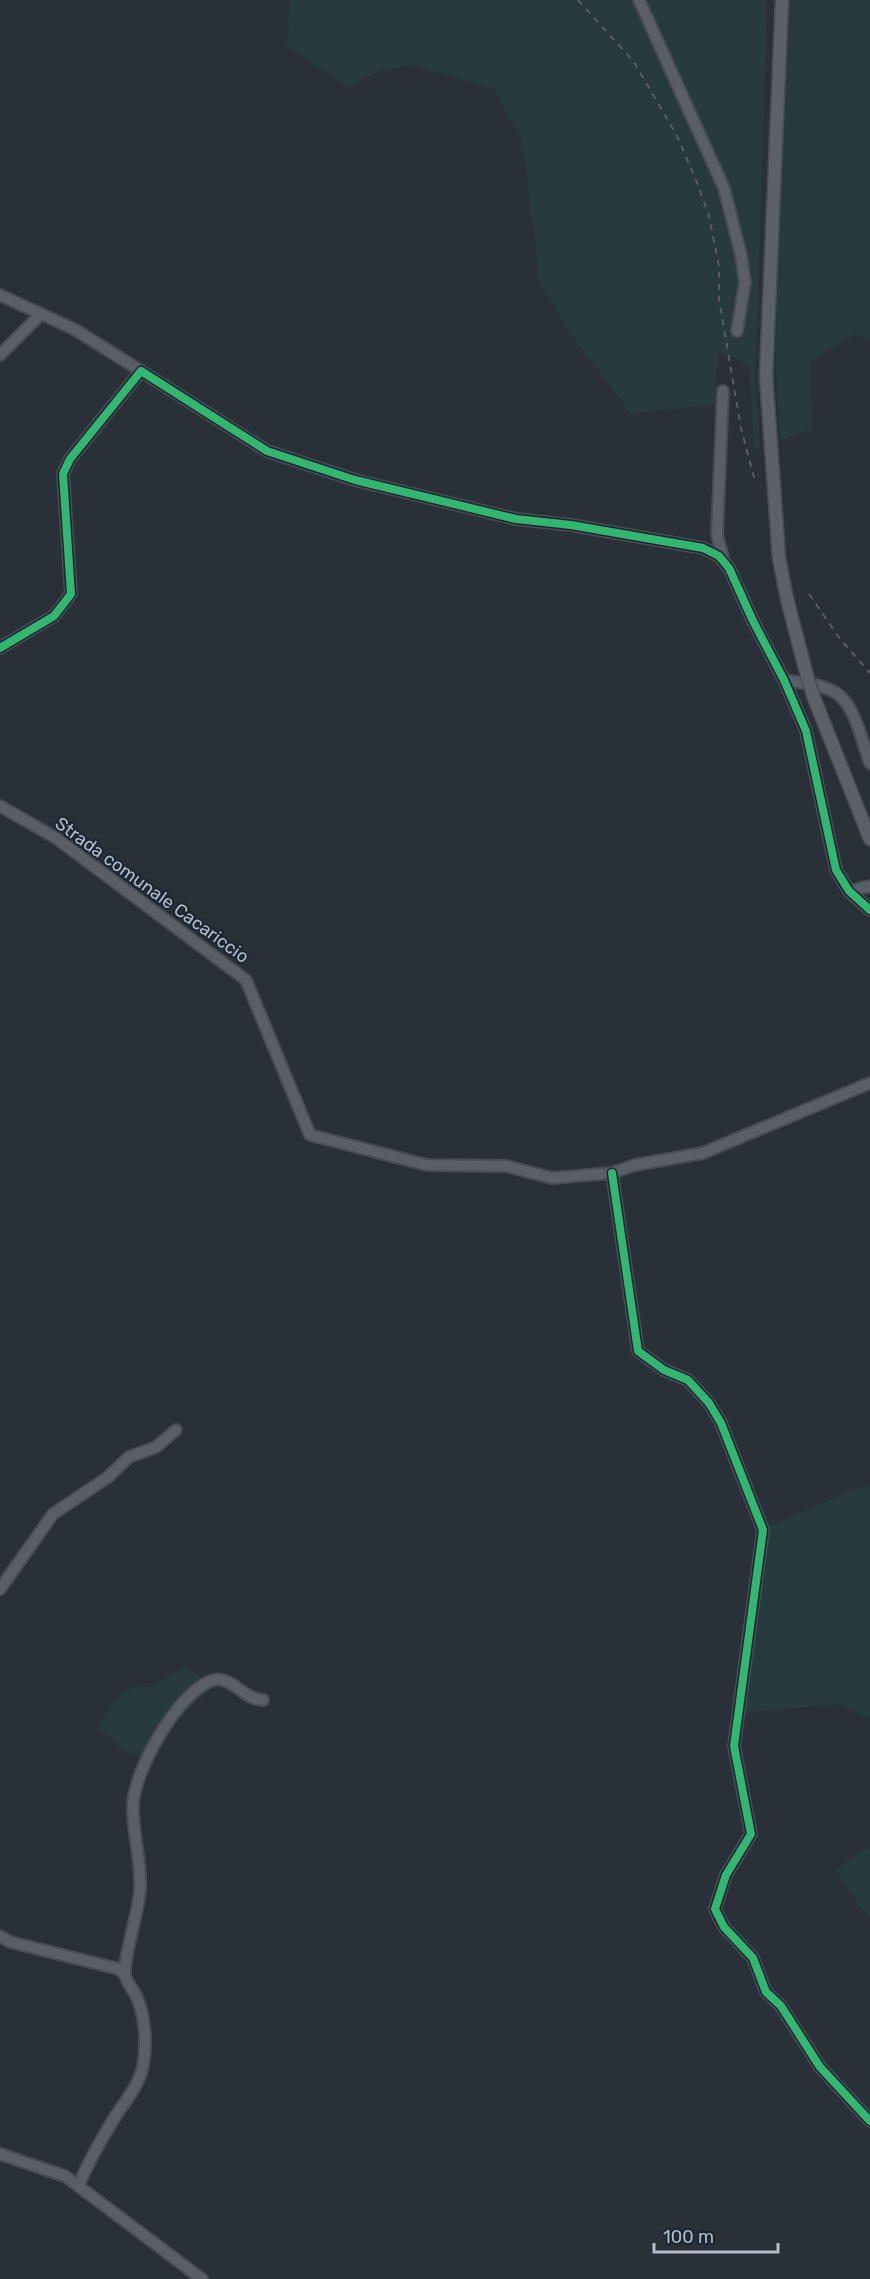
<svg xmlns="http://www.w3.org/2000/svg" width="870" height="2279" font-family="Rubik,sans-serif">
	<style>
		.green { fill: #273a3e }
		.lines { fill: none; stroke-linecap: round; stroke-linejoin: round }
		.minor-casing { stroke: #484c53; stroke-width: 14 }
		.major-casing { stroke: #484c55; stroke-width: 15 }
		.minor { stroke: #5a5e66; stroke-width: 10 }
		.major { stroke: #5c6168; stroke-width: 12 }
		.rail { stroke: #595d64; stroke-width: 2; stroke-dasharray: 6 6; stroke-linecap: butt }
		.major-bridge-casing { stroke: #484c55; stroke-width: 15; stroke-linecap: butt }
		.major-bridge { stroke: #5c6168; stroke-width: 12 }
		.cycleway-casing { stroke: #1d2633; stroke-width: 11 }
		.cycleway { stroke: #33b770; stroke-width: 8 }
		.labels { text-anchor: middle; stroke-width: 4.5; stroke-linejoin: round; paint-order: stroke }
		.street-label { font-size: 18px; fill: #b4bcc9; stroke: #1d2633 }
	</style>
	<rect width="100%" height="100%" fill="#2a3038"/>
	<!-- green -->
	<g class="green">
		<polygon points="290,0 767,0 755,384 760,448 754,450 749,365 718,351 715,404 631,414 578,344 540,284 522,139 493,89 414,65 381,70 348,87 287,46"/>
		<path d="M786,0H870V339L855,334L810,362L812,429L780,440C770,294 782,146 786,0Z"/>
		<polygon points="870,1486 870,1719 841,1704 741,1713 759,1619 765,1528 855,1489"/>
		<polygon points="186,1667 213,1686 167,1731 150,1760 127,1752 98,1729 111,1707 124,1693 137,1686 150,1687"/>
		<polygon points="870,1847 870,1920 835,1870"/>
	</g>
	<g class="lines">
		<defs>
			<g id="minor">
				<polyline points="639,0 724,188 741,255 745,282 737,331"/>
				<polyline points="0,295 74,329 141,371"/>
				<polyline points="0,355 41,314"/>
				<polyline points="723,391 717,535 724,561"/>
				<polyline points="0,648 54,616 71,594 63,474 70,459 141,371 267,451 355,480 516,519 571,525 703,548 719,556 729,568 753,621 784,680 806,731 836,870 849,891 870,910"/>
				<path d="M784,680C801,683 825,684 839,695C856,709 862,742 870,763"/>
				<polyline points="0,806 56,838 246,980 310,1135 427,1165 506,1166 552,1178 612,1173 635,1165 703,1153 870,1083"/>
				<polyline points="849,891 870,886"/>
				<polyline points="612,1173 638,1351 664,1370 688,1380 709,1403 721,1423 763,1530 734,1746 751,1834 726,1875 715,1909 724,1927 753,1958 766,1992 781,2006 820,2067 870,2121"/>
				<polyline points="0,1589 53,1514 108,1477 129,1457 156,1447 176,1430"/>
				<polyline points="0,1936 10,1942 119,1969 125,1975"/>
				<polyline points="0,2154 65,2176 202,2279"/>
				<path d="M79,2185C88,2162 102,2138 115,2117C125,2101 139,2086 143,2066C147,2042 146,2022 138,2000C135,1992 127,1983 125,1975C123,1958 139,1911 140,1890C142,1862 132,1833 133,1804C135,1769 177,1695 210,1681C231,1673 243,1700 263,1700"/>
			</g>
			<g id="major">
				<polyline points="782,0 766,376 779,558 787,599 807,676"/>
				<polyline points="814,698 870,839"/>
			</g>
		</defs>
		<!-- minor casing -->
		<use href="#minor" class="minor-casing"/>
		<!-- major casing -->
		<use href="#major" class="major-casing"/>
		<!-- minor -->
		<use href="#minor" class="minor"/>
		<!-- major -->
		<use href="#major" class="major"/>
		<!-- rail -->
		<g class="rail">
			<polyline points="578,0 634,62 678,138 698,185 709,216 719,266 719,299 741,428 755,481"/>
			<polyline points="809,594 840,639 870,673"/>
		</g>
		<defs>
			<polyline id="major-bridge" points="807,676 814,698"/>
		</defs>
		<!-- major-bridge casing -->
		<use href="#major-bridge" class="major-bridge-casing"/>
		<!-- major-bridge -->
		<use href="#major-bridge" class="major-bridge"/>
		<defs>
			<g id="cycleway">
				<polyline points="0,648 54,616 71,594 63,474 70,459 141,371 267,451 355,480 516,519 571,525 703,548 719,556 729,568 753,621 784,680 806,731 836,870 849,891 870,910"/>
				<polyline points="612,1173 638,1351 664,1370 688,1380 709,1403 721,1423 763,1530 734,1746 751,1834 726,1875 715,1909 724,1927 753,1958 766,1992 781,2006 820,2067 870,2121"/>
			</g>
		</defs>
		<!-- cycleway casing -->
		<use href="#cycleway" class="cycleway-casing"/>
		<!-- cycleway -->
		<use href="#cycleway" class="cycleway"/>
	</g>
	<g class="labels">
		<!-- street labels -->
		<g class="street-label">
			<text transform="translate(152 890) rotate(36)" y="6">Strada comunale Cacariccio</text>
		</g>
	</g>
	<!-- scale -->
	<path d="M654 2243v9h124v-9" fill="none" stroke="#b4bcc9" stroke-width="3"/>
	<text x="663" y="2243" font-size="18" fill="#b4bcc9" stroke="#1d2633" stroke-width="4.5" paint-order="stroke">100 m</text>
</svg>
